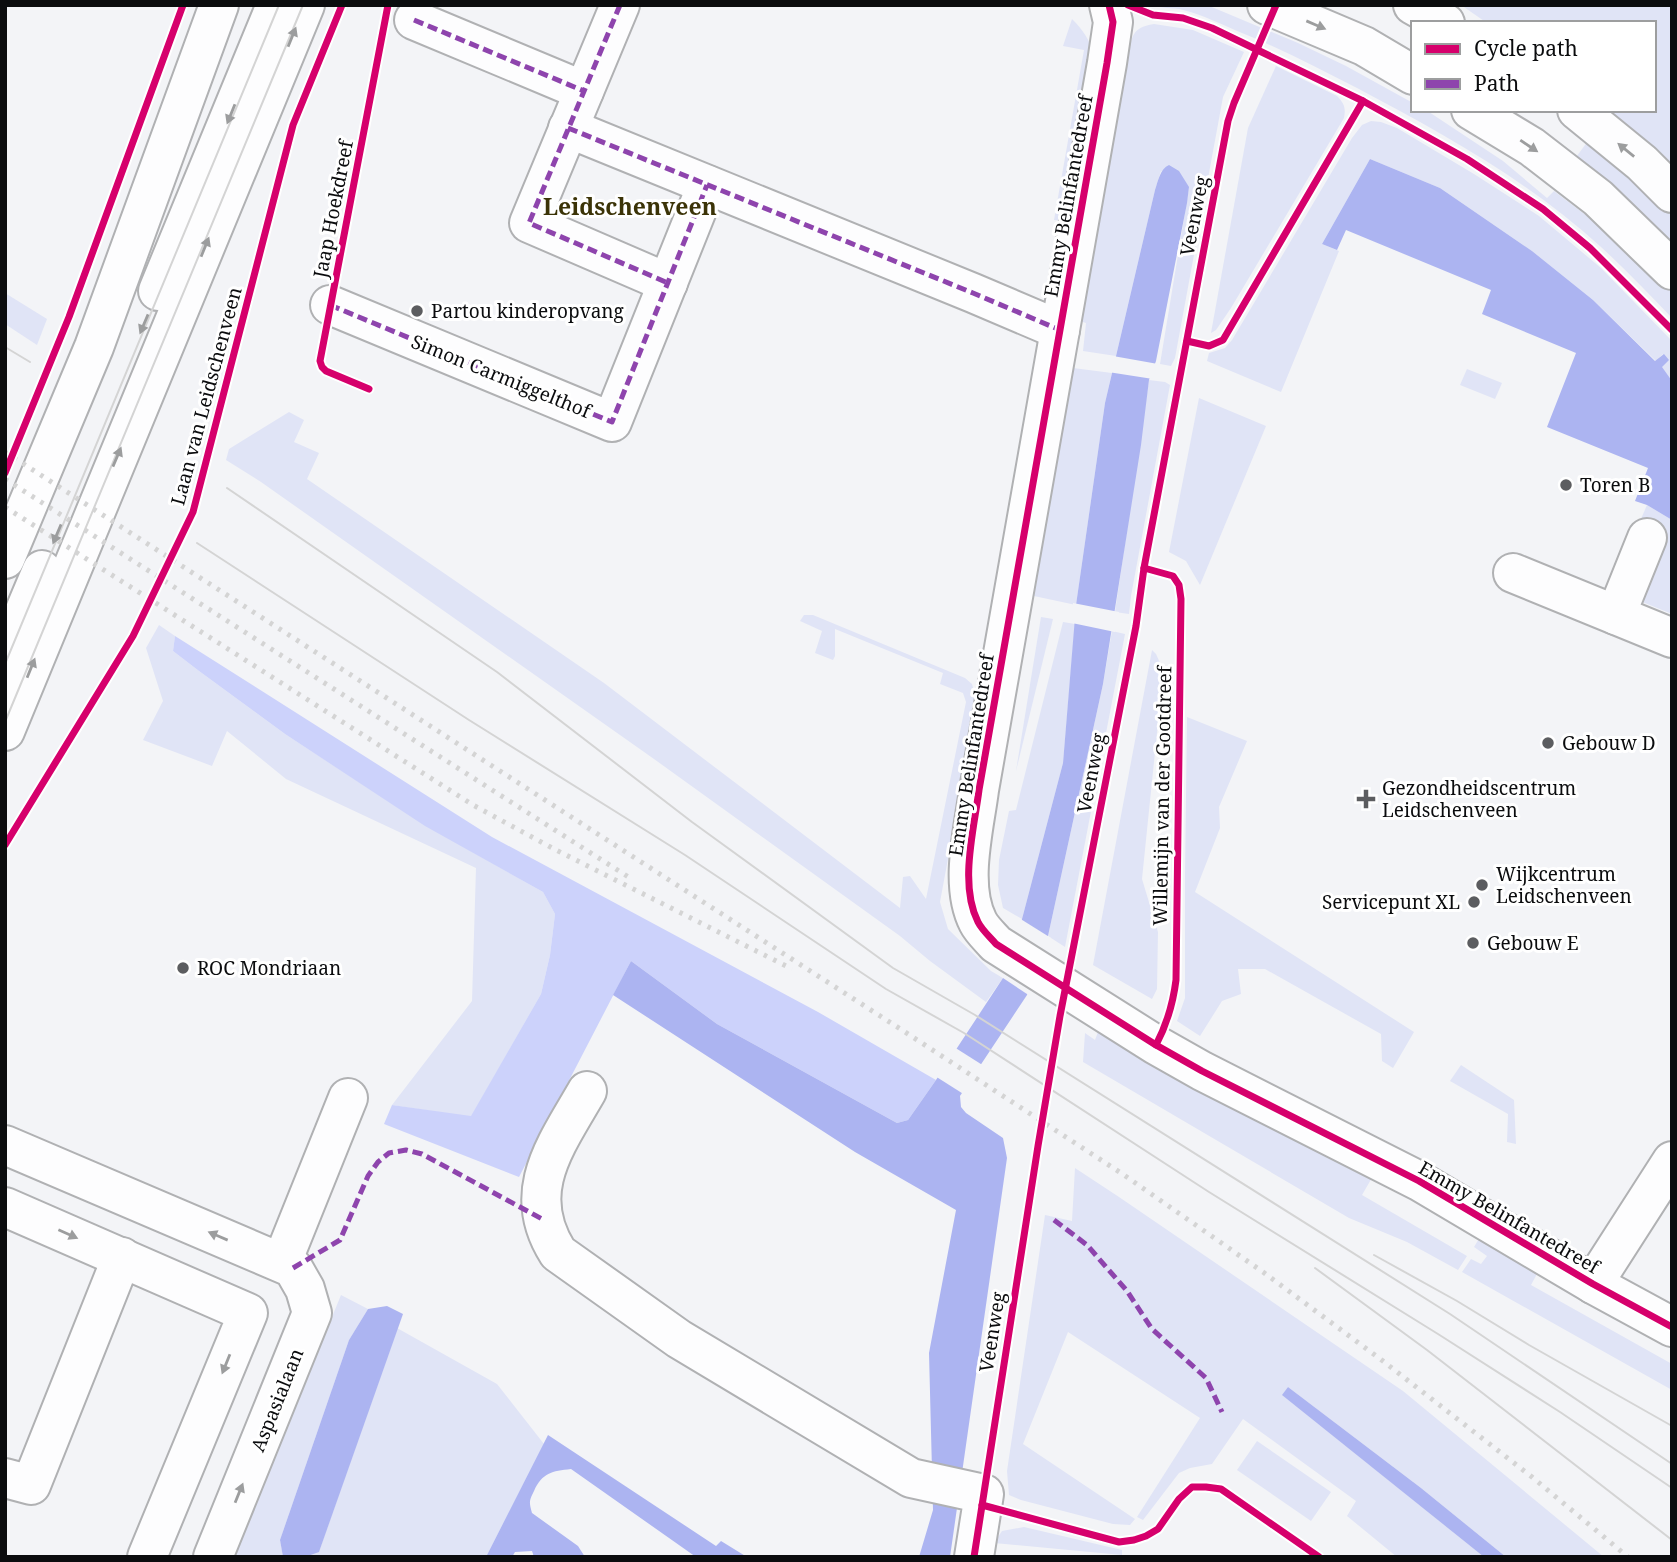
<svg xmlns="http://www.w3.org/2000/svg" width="1677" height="1562" font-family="'Noto Serif',serif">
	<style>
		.green { fill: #e0e4f6 }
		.forest { fill: #ccd2fb }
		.water { fill: #acb4f1 }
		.pier { fill: #f3f4f7 }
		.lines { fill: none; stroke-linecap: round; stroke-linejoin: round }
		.minor-casing { stroke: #b0b1b3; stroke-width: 42 }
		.major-casing { stroke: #b0b1b3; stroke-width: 42 }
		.minor { stroke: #fdfdfe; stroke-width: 38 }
		.major { stroke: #fdfdfe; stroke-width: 38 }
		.tram { stroke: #d4d4d4; stroke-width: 2 }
		.rail { stroke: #d4d4d4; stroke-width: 5; stroke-dasharray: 3.5 7; stroke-linecap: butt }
		.quiet { stroke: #8e44ad; stroke-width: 5; stroke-dasharray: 10 5; stroke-linecap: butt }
		.cycleway-casing { stroke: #fff; stroke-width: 11 }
		.cycleway { stroke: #d6006c; stroke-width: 7 }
		.oneway { fill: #9c9d9e }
		.poi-dot { fill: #5c5d60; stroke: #fff; stroke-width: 2.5 }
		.labels { text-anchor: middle; stroke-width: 6; stroke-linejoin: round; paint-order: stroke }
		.street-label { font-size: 19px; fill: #0b0c0e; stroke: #fff }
		.poi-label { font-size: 19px; fill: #0b0c0e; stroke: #fff; text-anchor: start }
		.quarter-label { font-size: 23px; font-weight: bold; fill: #3b3307; stroke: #fff }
	</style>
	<rect width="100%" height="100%" fill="#f3f4f7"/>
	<!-- green -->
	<g class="green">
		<path d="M1152,5H1207L1298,43L1346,66L1413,103V110L1429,112L1503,161L1547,198L1554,191L1607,231L1672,292V318C1649,294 1625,269 1601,247C1529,181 1442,133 1357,88C1319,69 1282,49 1242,33C1223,25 1203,15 1183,10C1173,7 1162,9 1152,5Z"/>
		<polygon points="1461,5 1672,5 1672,168 1611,116 1613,110 1654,110 1654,23 1487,23"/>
		<path d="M1072,19C1083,30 1089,39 1094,54L1065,221L1054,220L1084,50L1063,46Z"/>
		<path d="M1154,24L1193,30L1244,52L1223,97L1175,358L1171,366L1160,364L1189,188L1161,171L1155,190L1116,356L1083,351L1086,323L1080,321L1127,58C1133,37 1130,28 1154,24Z"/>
		<path d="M1276,66L1337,96C1344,103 1346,108 1344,118L1231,308L1216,330L1211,333L1248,128Z"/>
		<polygon points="1371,121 1381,122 1397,128 1474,174 1539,216 1601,268 1672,341 1672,381 1661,367 1663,354 1656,361 1593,300 1532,251 1440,188 1370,159 1322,244 1339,251 1281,392 1207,361 1209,353 1225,348 1232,340 1352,138 1362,125"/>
		<polygon points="1588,141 1628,174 1672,213 1672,245 1574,160"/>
		<polygon points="5,293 47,319 37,345 5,324"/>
		<polygon points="1073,368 1112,373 1105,403 1076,605 1034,596"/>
		<polygon points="1467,369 1502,383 1495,399 1460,385"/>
		<polygon points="1149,380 1165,382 1170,385 1131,596 1129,614 1115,612"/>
		<polygon points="1199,398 1266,426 1200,585 1186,561 1169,552"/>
		<polygon points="289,412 304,420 294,442 319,453 307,479 604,683 900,908 903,877 910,876 926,899 966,702 963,693 940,684 943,673 835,629 835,656 833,660 815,653 822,631 800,621 804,615 813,615 965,678 972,684 977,702 940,902 948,929 991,971 1003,978 986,1002 930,961 900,936 654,759 261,482 226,460 229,449"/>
		<polygon points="1647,505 1672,520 1672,614 1640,601 1638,526"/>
		<polygon points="1041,617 1053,619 1016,771"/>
		<polygon points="1063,622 1075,624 1063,763 1022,919 1003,908 998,885 999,860 1009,811 1016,810"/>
		<polygon points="159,625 175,636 173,651 199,671 285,734 425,825 543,892 555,914 550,955 541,994 471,1117 392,1105 472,1001 476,868 286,779 227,731 212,766 143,740 163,701 146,648"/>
		<polygon points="1112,631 1125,634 1065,947 1048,936 1103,684"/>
		<polygon points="1152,650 1156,654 1160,663 1159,713 1142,879 1158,932 1157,989 1152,999 1093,965"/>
		<polygon points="1187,717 1247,741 1219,807 1220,828 1195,892 1414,1032 1393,1068 1382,1061 1381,1034 1265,969 1238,969 1241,994 1222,1001 1200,1036 1177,1021 1185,998 1185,875"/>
		<polygon points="1098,1032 1193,1086 1373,1176 1362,1195 1467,1256 1458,1270 1407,1242 1349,1218 1083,1062 1085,1033 1095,1040"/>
		<polygon points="1461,1065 1514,1100 1516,1144 1507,1142 1508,1114 1450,1081"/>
		<polygon points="1075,1168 1119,1197 1403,1391 1604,1557 1506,1557 1421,1488 1288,1387 1283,1395 1484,1557 1397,1557 1347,1516 1356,1501 1243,1419 1212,1464 1190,1468 1179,1473 1143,1520 1137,1517 1200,1418 1068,1332 1023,1444 1135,1519 1130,1525 1113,1524 1021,1500 1009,1495 1007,1471 1045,1215 1072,1221"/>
		<polygon points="1480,1237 1538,1272 1531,1285 1672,1364 1672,1390 1462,1272 1471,1259 1481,1264 1487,1256 1474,1247"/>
		<polygon points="341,1295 368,1309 349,1340 280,1540 283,1557 234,1557"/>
		<polygon points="397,1328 497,1384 544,1444 486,1557 305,1557 319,1551"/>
		<polygon points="1257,1441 1331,1492 1311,1521 1237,1470"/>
		<polygon points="1024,1527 1122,1550 1122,1555 994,1543 1002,1531"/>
	</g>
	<!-- forest -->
	<polygon class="forest" points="175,636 492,837 818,1012 936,1080 908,1120 897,1123 717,1024 631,961 519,1177 384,1124 392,1105 471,1116 541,994 550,955 555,914 543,892 425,826 285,734 199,671 173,651"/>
	<!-- water -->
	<g class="water">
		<polygon points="1370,159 1440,188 1532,251 1593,300 1655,361 1664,354 1669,360 1662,367 1672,381 1672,520 1647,505 1635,501 1648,468 1547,427 1576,353 1482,314 1491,290 1346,230 1337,250 1322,244"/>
		<path d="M1169,165L1179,171L1189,187L1187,203L1156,361L1149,380L1141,445L1103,684L1048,936L1027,995L960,1096L961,1107L966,1113L1003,1138L1007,1158L950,1557H919L933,1510L929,1353L956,1210L855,1152L613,995L631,961L717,1024L897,1123L908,1120L936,1080L1003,978L1022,919L1063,763L1076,605L1105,403L1155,190C1158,181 1160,169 1169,165Z"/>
		<polygon points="387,1306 403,1314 319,1552 305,1557 283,1557 280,1540 349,1340 368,1309"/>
		<polygon points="1288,1387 1421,1488 1506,1557 1484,1557 1282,1395"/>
		<path d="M548,1435L716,1546L721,1541L747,1557H696L571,1469C552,1471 542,1473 534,1491C529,1501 529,1502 532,1513L578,1546L585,1557H534L532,1551L515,1552L512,1557H486Z"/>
	</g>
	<!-- pier -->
	<g class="pier">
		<polygon points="1113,356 1158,364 1153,379 1108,372"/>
		<polygon points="1073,603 1119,612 1115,632 1072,623"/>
		<polygon points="1019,918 1051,938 1030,996 1000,976"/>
		<polygon points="954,1047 984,1066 965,1095 935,1076"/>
	</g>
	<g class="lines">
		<defs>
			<g id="minor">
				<polyline points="620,5 529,223 668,283"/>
				<path d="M1109,5L1113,22L1107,63L979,790C974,829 959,885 978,922C982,930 990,937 996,944L1156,1045L1202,1071L1419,1181L1593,1284L1672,1327"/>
				<polyline points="414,20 584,91"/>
				<polyline points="568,128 973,293 1060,330"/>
				<polyline points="158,291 276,5"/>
				<polyline points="330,305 612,422 707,185"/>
				<polyline points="5,559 94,347 219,5"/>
				<polyline points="1513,573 1672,638"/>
				<polyline points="1616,615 1647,538"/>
				<polyline points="5,658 42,570"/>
				<polyline points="5,731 305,5"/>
				<path d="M587,1091C556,1145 519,1192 558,1253L679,1339L911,1478L984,1494L974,1557"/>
				<polyline points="5,1145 293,1268 305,1289 312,1313 213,1557"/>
				<polyline points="5,1207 248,1313 147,1557"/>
				<polyline points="282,1262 348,1098"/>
				<polyline points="1593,1284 1672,1161"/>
				<polyline points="5,1478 31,1485 122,1257"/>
			</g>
			<g id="major">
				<polyline points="1267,5 1364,46 1413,75"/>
				<polyline points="1413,5 1445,23"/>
				<polyline points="1471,110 1532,147 1598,198 1672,270"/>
				<polyline points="1577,110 1642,163 1672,193"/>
			</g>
		</defs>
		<!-- minor casing -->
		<use href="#minor" class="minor-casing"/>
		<!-- major casing -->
		<use href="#major" class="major-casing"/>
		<!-- minor -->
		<use href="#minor" class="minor"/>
		<!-- major -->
		<use href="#major" class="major"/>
		<!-- tram -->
		<g class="tram">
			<polyline points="5,347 30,362"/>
			<polyline points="5,420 6,420"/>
			<polyline points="227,488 497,672 692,822 893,968 975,1015 1450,1314 1672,1464"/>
			<polyline points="197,543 469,720 685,855 886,989 964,1033 1209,1192 1438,1334 1560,1412 1672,1488"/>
			<polyline points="5,664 279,5"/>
			<polyline points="5,722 303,5"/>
			<polyline points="1374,1255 1457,1301 1529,1345 1672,1426"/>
			<polyline points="1315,1268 1427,1350 1672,1540"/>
		</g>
		<!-- rail -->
		<g class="rail">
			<polyline points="5,452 905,1032 1124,1175 1263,1272 1379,1358 1532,1477 1628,1557"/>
			<polyline points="5,479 630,878"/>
			<polyline points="5,507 473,805 554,849 792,969"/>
		</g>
		<!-- quiet -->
		<g class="quiet">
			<polyline points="620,5 529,223 668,283"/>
			<polyline points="414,20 584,91"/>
			<polyline points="568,128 973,293 1060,330"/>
			<polyline points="330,305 612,422 707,185"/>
			<polyline points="1054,1220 1087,1245 1127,1291 1152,1329 1206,1378 1222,1412"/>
			<polyline points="293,1268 340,1240 368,1176 378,1162 389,1153 406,1150 422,1154 544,1220"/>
		</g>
		<defs>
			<g id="cycleway">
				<path d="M1109,5L1113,22L1107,63L979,790C974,829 959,885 978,922C982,930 990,937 996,944L1156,1045L1202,1071L1419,1181L1593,1284L1672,1327"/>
				<polyline points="1128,5 1153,15 1183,18 1212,28 1363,101 1467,159 1543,209 1590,248 1672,330"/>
				<polyline points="1187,341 1209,346 1223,340 1363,101"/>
				<polyline points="369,389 326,371 322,367 320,361 388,5"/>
				<polyline points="5,473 69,317 183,5"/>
				<path d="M1144,568L1173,576L1179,585L1181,599L1176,980C1173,1004 1167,1024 1156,1045"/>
				<polyline points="5,845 133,636 193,512 293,125 342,5"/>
				<polyline points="982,1505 1119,1542 1134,1540 1146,1536 1158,1529 1179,1499 1192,1487 1206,1487 1221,1489 1319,1557"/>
				<polyline points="974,1557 1038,1146 1060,1016 1136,626 1144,568 1228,121 1234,103 1276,5"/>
			</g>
		</defs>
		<!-- cycleway casing -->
		<use href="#cycleway" class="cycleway-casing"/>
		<!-- cycleway -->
		<use href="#cycleway" class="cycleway"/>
	</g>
	<!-- one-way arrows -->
	<defs><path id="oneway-solid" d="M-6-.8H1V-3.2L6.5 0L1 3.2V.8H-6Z" transform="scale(1.75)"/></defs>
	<g class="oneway">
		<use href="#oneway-solid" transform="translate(1316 25) rotate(23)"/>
		<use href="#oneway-solid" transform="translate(292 37) rotate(-68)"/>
		<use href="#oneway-solid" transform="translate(231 114) rotate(112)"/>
		<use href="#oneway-solid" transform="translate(1529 146) rotate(34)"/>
		<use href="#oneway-solid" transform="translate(1626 150) rotate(-141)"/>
		<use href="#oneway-solid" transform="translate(205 247) rotate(-68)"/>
		<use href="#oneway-solid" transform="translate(144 324) rotate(113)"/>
		<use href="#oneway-solid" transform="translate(117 457) rotate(-67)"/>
		<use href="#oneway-solid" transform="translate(57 534) rotate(113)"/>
		<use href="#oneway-solid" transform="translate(31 668) rotate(-68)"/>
		<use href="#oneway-solid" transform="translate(68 1234) rotate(24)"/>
		<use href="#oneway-solid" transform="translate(218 1236) rotate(-157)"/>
		<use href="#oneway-solid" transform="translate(226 1364) rotate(112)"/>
		<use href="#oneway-solid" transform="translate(239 1493) rotate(-68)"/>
	</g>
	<!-- markers -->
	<g class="poi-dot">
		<circle cx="417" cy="311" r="7"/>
		<circle cx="1566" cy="485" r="7"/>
		<circle cx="1548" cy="743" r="7"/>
		<path d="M1362.5 788.5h7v7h7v7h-7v7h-7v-7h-7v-7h7z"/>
		<circle cx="1482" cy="885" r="7"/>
		<circle cx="1474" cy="902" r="7"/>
		<circle cx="1473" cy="943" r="7"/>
		<circle cx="183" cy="968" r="7"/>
	</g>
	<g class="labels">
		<!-- street labels -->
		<g class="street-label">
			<text transform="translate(1068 196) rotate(-80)" y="7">Emmy Belinfantedreef</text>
			<text transform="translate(333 209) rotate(-79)" y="7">Jaap Hoekdreef</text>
			<text transform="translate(1194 216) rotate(-79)" y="7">Veenweg</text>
			<text transform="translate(501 376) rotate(22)" y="7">Simon Carmiggelthof</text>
			<text transform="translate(206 396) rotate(-75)" y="7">Laan van Leidschenveen</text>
			<text transform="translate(971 755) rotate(-81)" y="7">Emmy Belinfantedreef</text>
			<text transform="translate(1091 773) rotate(-79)" y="7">Veenweg</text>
			<text transform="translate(1162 796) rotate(-89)" y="7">Willemijn van der Gootdreef</text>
			<text transform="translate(1509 1217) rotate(30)" y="7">Emmy Belinfantedreef</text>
			<text transform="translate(992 1332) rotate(-81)" y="7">Veenweg</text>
			<text transform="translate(277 1400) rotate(-68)" y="7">Aspasialaan</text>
		</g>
		<!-- poi labels -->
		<g class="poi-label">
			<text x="431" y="318">Partou kinderopvang</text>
			<text x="1580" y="492">Toren B</text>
			<text x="1562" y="750">Gebouw D</text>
			<text x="1382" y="795">Gezondheidscentrum<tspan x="1382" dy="22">Leidschenveen</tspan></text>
			<text x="1496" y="881">Wijkcentrum<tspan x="1496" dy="22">Leidschenveen</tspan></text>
			<text x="1460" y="909" text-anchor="end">Servicepunt XL</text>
			<text x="1487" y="950">Gebouw E</text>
			<text x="197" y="975">ROC Mondriaan</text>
		</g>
		<!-- quarter labels -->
		<g class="quarter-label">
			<text x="630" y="215">Leidschenveen</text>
		</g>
	</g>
	<!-- border -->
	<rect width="1677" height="1562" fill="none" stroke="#0b0c0e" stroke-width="14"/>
	<!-- legend -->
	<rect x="1411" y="21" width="245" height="91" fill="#ffffff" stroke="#9d9e9f" stroke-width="2"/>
	<rect x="1425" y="44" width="35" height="10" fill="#d6006c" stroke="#9d9e9f" stroke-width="2"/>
	<text x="1474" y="56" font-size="21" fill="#0b0c0e">Cycle path</text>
	<rect x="1425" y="79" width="35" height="10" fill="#8e44ad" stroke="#9d9e9f" stroke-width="2"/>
	<text x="1474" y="91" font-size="21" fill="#0b0c0e">Path</text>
</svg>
